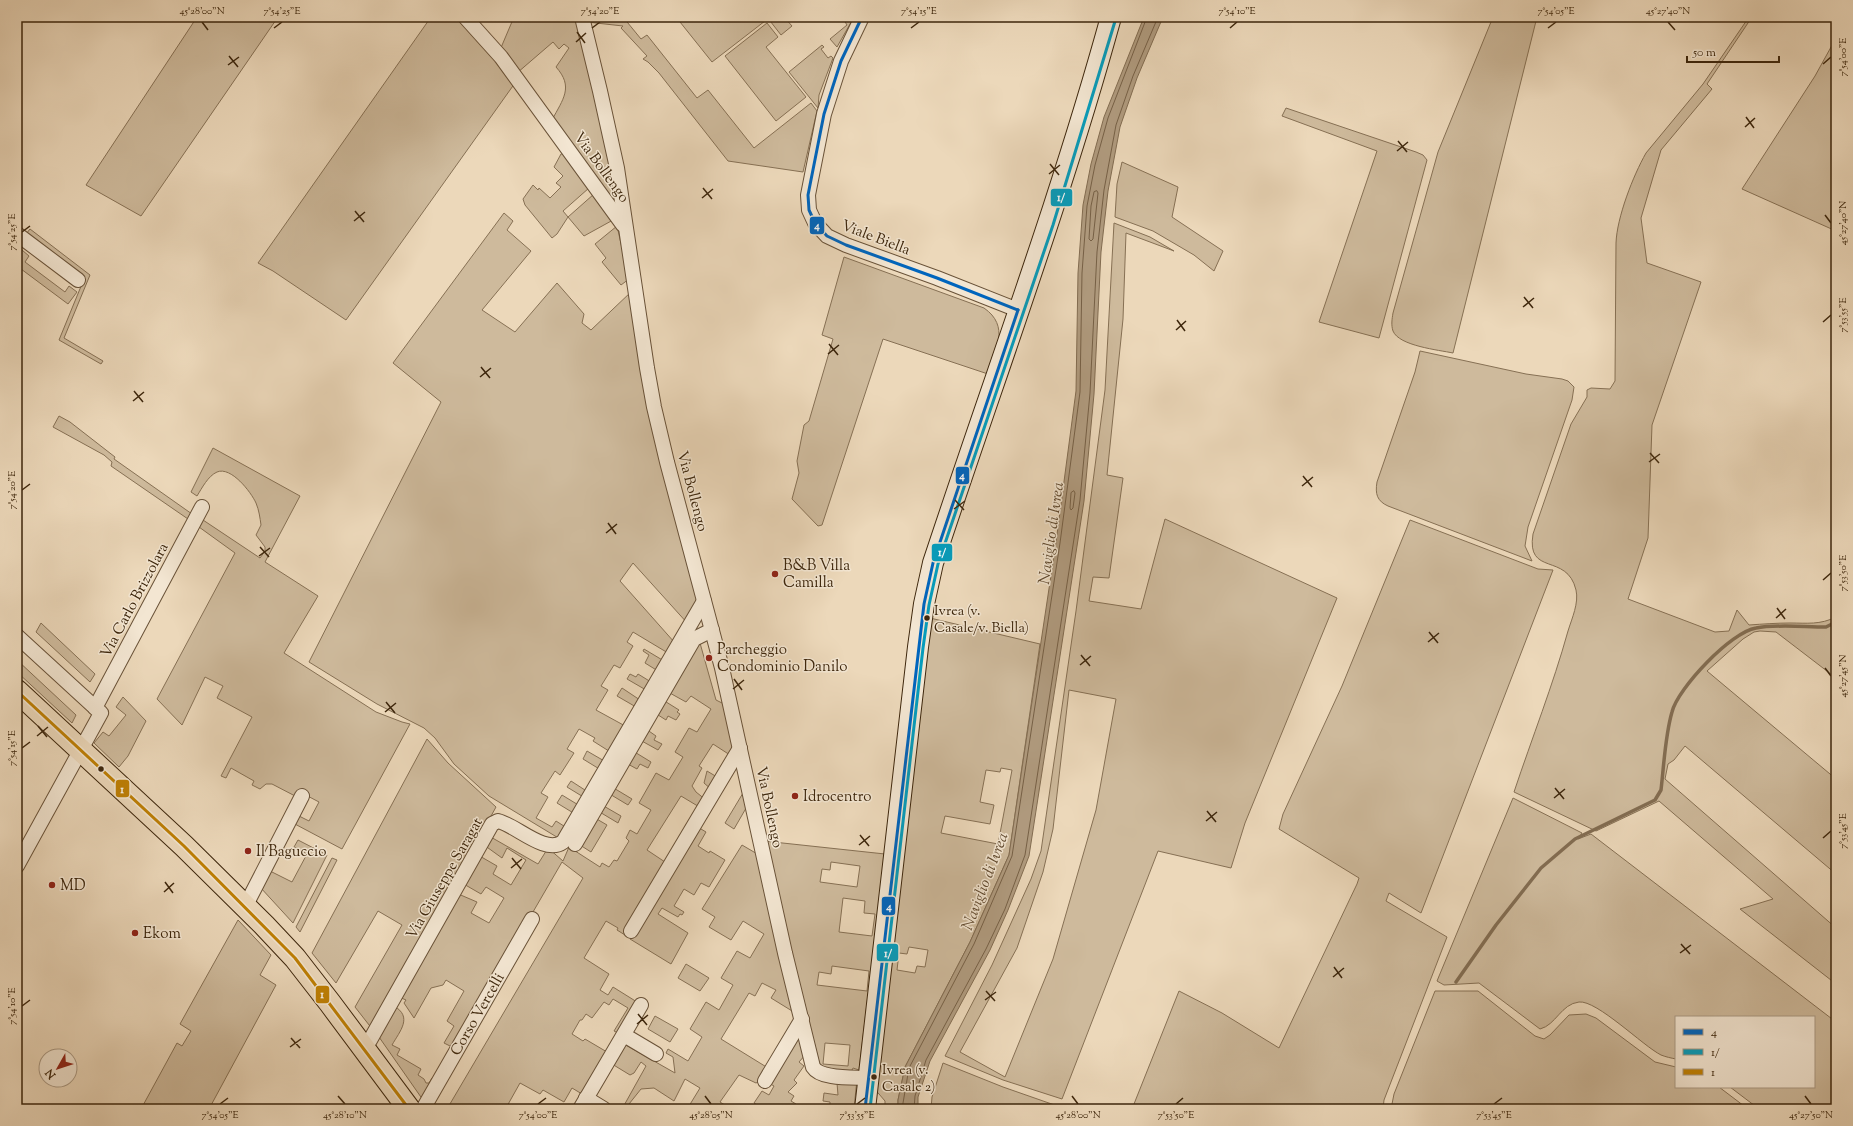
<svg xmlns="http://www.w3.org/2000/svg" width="1853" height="1126" font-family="'Sorts Mill Goudy',serif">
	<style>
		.green { fill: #ceba9c; stroke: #867054; fill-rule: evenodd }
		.water { fill: #b09b7f; stroke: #826c51 }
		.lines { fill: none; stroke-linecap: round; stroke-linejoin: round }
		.shore { stroke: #766046; stroke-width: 1 }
		.stream { stroke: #826c51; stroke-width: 3.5 }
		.street-casing { stroke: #695238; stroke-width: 16 }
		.secondary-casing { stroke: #3d260c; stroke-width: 22 }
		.primary-casing { stroke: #3d260c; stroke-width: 24 }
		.street { stroke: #f3e6d2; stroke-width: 14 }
		.secondary { stroke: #f3e6d2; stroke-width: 20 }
		.primary { stroke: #ecd8ba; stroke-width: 22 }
		.bus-1-casing { stroke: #f3e6d2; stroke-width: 6 }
		.bus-2-casing { stroke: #f3e6d2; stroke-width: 6 }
		.bus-3-casing { stroke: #f3e6d2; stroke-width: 6 }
		.bus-1 { stroke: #0065bd; stroke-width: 3 }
		.bus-2 { stroke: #069cbb; stroke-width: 3 }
		.bus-3 { stroke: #bf8004; stroke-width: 3 }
		.ticks { fill: none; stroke: #3d260c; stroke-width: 1.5 }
		.poi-dot { fill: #8f2418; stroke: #f3e6d2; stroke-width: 1.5 }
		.bus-dot { fill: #3d260c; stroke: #f3e6d2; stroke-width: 1.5 }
		.labels { text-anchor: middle; stroke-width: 3; stroke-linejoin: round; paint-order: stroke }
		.bus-label { font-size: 14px; fill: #3d260c; stroke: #f3e6d2; text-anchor: start }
		.street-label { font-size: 15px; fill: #3d260c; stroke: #f3e6d2 }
		.poi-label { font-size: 15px; fill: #3d260c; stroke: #f3e6d2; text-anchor: start }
		.water-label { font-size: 16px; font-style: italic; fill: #60492e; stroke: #f3e6d2 }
		.line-badge { stroke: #f3e6d2; stroke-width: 1.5 }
		.badge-label { font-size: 11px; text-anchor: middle; font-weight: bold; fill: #fff }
		.neatline { fill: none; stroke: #3d260c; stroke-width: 1.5 }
		.ticks-label { font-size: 10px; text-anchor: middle; fill: #3d260c }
	</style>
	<rect width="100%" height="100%" fill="#ecd8ba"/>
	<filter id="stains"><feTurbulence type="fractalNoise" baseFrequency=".005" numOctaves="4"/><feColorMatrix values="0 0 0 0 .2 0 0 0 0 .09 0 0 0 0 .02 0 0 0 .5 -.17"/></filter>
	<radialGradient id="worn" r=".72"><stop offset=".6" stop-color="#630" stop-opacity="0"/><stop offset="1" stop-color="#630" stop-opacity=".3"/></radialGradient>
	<!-- green -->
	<g class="green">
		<polygon points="197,17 278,17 141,216 86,185"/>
		<polygon points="431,17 460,17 515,83 346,320 273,271 258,263"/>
		<path d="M514,17H579L620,209L552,120C563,99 574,87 556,67L569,48L564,44L559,49L553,42L517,73L500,50Z"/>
		<polygon points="586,17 623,17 641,39 647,35 697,98 708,90 754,148 811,103 817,111 803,172 728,161 659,73 648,62 643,59 647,56 621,28 623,26 587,22"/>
		<polygon points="676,17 762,17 765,21 712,62"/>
		<polygon points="767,17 784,17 792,26 781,35"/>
		<polygon points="842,17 854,17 837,47 830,39 847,25"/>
		<path d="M1493,17H1537L1453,353C1439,350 1399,346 1393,331C1391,325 1392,319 1393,313L1438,152Z"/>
		<path d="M1749,17H1752L1707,84L1712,89L1661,150L1641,218L1647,263L1701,282L1652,425L1648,538L1628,599L1715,632L1729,631L1737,610L1749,625C1763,624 1777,623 1790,623C1807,623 1820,625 1836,617V678L1776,632L1760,631L1754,632L1743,639L1707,671L1836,779V874L1685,746L1674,760L1668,764L1665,779L1836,928V984L1740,909L1773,899L1659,801L1596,831L1514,792C1532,738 1553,685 1568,631C1572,618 1579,603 1576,590C1567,552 1526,577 1533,534L1571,424L1587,397V390L1591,388L1610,389L1615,381L1616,243C1617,217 1633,176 1646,153L1703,84Z"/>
		<polygon points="767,23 778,37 766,47 806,97 776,121 725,56"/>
		<polygon points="1836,38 1836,231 1742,189 1815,76"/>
		<polygon points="822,45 824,47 821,49 828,58 831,56 833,58 819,95 818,108 789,72"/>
		<polygon points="1286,108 1416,152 1423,155 1427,160 1379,338 1319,322 1377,151 1282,116"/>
		<polygon points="565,153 589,188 563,211 568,217 594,194 613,220 584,236 568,217 557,234 552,238 525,205 523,199 533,185 538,190 539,188 550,198 561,187 556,183 563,176 554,167 561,154"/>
		<polygon points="1122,162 1178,187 1172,217 1223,251 1214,271 1194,255 1153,231 1115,217 1117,184"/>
		<polygon points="504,213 513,221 507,230 531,251 482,310 515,332 557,283 584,314 582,323 591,330 632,291 701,601 689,625 633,563 620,581 675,643 668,653 633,632 627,642 633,646 620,668 614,665 601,686 608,690 596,710 627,727 612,753 593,741 595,738 579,729 567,749 574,753 560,775 555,771 541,793 548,797 536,818 552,827 556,821 567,828 560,839 489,796 454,764 435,738 424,728 377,704 309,662 441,402 393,363"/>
		<path d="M1114,223L1150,237L1174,251L1126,233L1123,319L1107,475L1123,478L1109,578L1093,577L1089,601L1141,609L1165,519L1337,598L1245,823L1231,868L1158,851L1062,1099L1003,1080L945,1056L992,965L1031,879L1041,851L1076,611L1105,390ZM1069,690L1116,699L1096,810L1053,959L1005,1077L960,1052L1017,948L1043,872L1053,829Z"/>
		<polygon points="617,226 629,279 621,285 602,262 606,258 595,244"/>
		<polygon points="30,229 90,275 64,338 103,361 101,364 59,340 84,279 26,234"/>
		<polygon points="22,250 29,256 25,262 65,292 69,286 77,292 68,304 17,266 17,259"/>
		<path d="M844,257L984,308C1010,326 996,350 988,374L883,339L822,525L818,526L792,499L799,473L797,461L804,425L809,421L833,339L822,335Z"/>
		<path d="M1420,351L1526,374L1562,379L1568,381L1574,387L1572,400L1528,527L1525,546L1532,561L1388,506C1377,501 1375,494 1377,482L1415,372Z"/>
		<polygon points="59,416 70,422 115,457 114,459 192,514 188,519 111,466 112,462 104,455 53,427"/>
		<path d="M213,448L300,496L265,562L318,596L284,653L376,712L402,722L410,724L342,849L293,823L297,815L309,821L319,802L300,792L297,797L272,784H266L260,789L252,785L254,781L231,768L226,778L221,776L252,717L217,698L223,686L205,677L182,725L157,699L235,553L199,527L203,520L260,558L265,551V547L256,535L261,525C260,518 259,510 256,503C251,492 231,466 217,472C208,476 202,488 197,496L191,492Z"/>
		<polygon points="1410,520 1538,569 1553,570 1421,913 1389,893 1386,901 1447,937 1384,1100 1383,1109 1132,1109 1179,991 1222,1013 1279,1048 1357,884 1359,878 1279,829 1283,814 1342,686"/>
		<path d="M930,618L1040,644L1009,855L970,942L905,1067L898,1100V1109H885V1101L873,1087ZM1001,768L1012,770L998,844L941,833L945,816L990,824L994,805L980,802L986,770L1000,772ZM909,947L928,950L925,967L917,966L915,973L897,970L899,953L907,954Z"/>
		<polygon points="41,623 95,674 90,682 36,632"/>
		<polygon points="700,643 716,700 726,705 738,747 712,790 704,783 707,771 717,777 730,755 713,744 699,766 702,768 692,786 696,792 706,800 701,808 681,796 647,850 668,864 629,929 625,935 617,930 618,928 606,921 584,958 609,974 600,990 608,995 613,987 637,1002 618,1033 614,1031 628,1008 613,999 609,1005 604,1002 592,1018 586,1014 582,1020 580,1020 572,1034 583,1041 585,1039 607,1052 582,1094 572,1088 564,1102 543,1090 540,1094 520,1083 506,1108 507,1109 447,1109 583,878 562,862 454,1048 444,1043 454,1026 447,1021 464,991 446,980 443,985 431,988 414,1018 404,1003 406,1000 399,997 456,893 477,902 471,913 489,923 504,898 486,887 481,894 462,883 478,855 497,866 493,874 511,885 526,860 507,848 502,858 484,845 489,836 538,864 548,848 563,861 569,847 600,867 602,863 609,867 614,860 617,861 629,841 626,838 630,830 637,834 651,810 639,803 656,773 669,780 683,757 675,752 689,728 697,732 711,709 691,696 686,702 668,692 695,646"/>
		<polygon points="644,649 664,661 658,671 645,663 649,655 643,651"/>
		<polygon points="17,660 76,715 72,723 17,672"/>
		<polygon points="630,674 636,677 638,674 651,682 646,690 627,679"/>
		<polygon points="622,688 640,700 636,707 617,696"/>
		<polygon points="123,697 146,721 128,756 119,767 94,743 103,732 109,736 126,715 116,707"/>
		<polygon points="663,700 679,710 677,712 680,714 676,720 668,716 666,720 655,713"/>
		<polygon points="646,729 656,736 654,740 662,744 658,750 640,740"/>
		<polygon points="427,739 448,763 496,807 373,1030 355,1007 402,925 378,911 336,983 312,953"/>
		<polygon points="587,751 606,762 601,770 583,759"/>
		<polygon points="633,751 651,762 648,768 640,764 637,769 626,763"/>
		<polygon points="571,781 588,792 585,798 567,787"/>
		<polygon points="612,787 632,799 628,805 608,793"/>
		<polygon points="746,788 749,803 734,829 725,823"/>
		<polygon points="562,795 580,806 575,814 557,803"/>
		<path d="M1513,798L1582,833L1578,839L1591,834L1836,1022V1109H1759L1730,1087H1814V1017H1676V1059C1671,1058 1666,1057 1661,1055C1643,1046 1597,1000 1579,1002C1561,1004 1556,1025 1540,1029L1479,983L1444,985L1437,981Z"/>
		<polygon points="602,805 621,816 618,823 598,811"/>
		<polygon points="595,818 607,825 591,852 580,845"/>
		<polygon points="696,826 706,832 698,846 709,853 710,851 725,860 709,887 701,883 694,895 684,889 674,906 684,912 682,915 680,914 678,917 662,908 658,914 688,933 671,964 630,939 687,844"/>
		<polygon points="298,840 327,855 293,923 260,887 283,842 286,843 284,846 283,846 270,871 292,882 307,854 294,847"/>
		<path d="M764,841L885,854L859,1070L853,1068L851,1072L821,1070ZM831,862L860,866L857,887L820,882L822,869L830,870ZM843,898L865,901L864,913L875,914L872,936L839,932ZM832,966L869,971L867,991L817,985L819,972L831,974ZM825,1043L850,1045L848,1066L823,1064Z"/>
		<polygon points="742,845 759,855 797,1014 771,998 776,990 762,983 755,996 749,993 721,1039 768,1068 760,1081 756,1083 739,1075 720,1102 731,1109 684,1109 687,1105 689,1106 700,1088 685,1079 674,1101 654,1088 641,1089 625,1109 622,1109 646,1066 641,1062 634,1073 630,1075 612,1064 624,1044 675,1073 673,1057 666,1053 668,1049 688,1061 702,1037 690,1029 706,1002 719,1010 733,985 721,978 737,951 750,958 764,934 743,921 731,940 709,927 715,917 702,909"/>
		<polygon points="332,858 337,860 300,932 296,927"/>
		<polygon points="238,920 271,955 260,975 276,985 209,1109 141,1109 177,1043 182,1046 191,1031 180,1024"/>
		<polygon points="686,964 709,978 700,991 678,978"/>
		<polygon points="1435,991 1478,991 1535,1036 1544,1039 1550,1035 1569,1015 1586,1014 1596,1018 1655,1062 1676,1067 1676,1087 1719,1087 1748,1109 1391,1109 1394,1094"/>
		<path d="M394,1006C413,1017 400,1031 392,1045L400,1049L397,1055L421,1069L418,1075L424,1079L426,1083H429L432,1078L435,1080L423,1100L379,1037Z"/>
		<polygon points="655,1016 678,1029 670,1042 648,1029"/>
		<polygon points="800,1027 806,1054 799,1062 804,1066 794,1080 797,1083 788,1092 794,1096 791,1101 796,1104 794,1109 764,1109 754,1103 762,1091 769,1095 774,1086 767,1082"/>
		<polygon points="943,1063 1003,1087 1066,1109 931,1109 932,1097"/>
		<polygon points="857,1079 854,1109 830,1107 830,1102 823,1101 824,1093 838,1095 837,1083"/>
	</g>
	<!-- water -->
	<polygon class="water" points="1144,17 1163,17 1137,78 1120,127 1108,191 1101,252 1094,394 1084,501 1029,856 1008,910 990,950 930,1061 918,1097 918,1109 898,1109 898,1100 905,1067 970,942 1009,855 1056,542 1076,391 1078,273 1083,205 1091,164 1104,117"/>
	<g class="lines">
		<!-- shore -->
		<g class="shore">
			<polygon points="1097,191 1098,193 1093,239 1091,241 1089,239 1091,206 1094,192"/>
			<polygon points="1074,491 1075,493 1073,508 1071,510 1070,508 1071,493"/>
			<polyline points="902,1109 909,1068 974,944 1012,856 1060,543 1080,392 1082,273 1087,206 1095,165 1108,118 1147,17"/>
			<polyline points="914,1109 915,1096 926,1060 986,949 1005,909 1025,855 1080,500 1090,393 1097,252 1104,190 1116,125 1133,76 1158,17"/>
		</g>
		<!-- stream -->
		<path class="stream" d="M1456,982L1496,925L1541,868L1575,839L1655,800L1661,790C1664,765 1665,736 1672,712C1678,688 1731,632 1756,628C1776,624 1804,627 1826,627L1836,622"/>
		<defs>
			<g id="street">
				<polyline points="465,17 501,57 623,225"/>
				<path d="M582,17L600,91L617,168L647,368L654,407L667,462L722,668L785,953L813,1067C821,1080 854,1077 869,1078"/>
				<polyline points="862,17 841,61 824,114 808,195 809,210 815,223 827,236 846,245 937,278 1018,310"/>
				<polyline points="17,234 78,280"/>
				<polyline points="17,636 101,713 17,866"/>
				<polyline points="95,708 202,507"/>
				<polyline points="575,844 694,639 712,630"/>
				<polyline points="246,905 302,796"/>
				<polyline points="631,931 740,748"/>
				<polyline points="624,1035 656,1054"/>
				<path d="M365,1049L492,824L498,821C516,825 545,855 563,842L704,601"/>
				<polyline points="765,1081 802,1019"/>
				<polyline points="586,1098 604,1109"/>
				<polyline points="423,1109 532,919"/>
				<polyline points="580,1109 641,1005"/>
			</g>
			<path id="secondary" d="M865,1109L918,647L924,604L933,563C993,381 1060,202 1111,17"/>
			<polyline id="primary" points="17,691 184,846 264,925 295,958 330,1003 409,1109"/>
		</defs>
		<!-- street casing -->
		<use href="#street" class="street-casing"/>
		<!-- secondary casing -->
		<use href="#secondary" class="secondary-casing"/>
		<!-- primary casing -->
		<use href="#primary" class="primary-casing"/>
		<!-- street -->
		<use href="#street" class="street"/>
		<!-- secondary -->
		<use href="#secondary" class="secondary"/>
		<!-- primary -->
		<use href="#primary" class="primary"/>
		<defs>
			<g id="bus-1">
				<polyline points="862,17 841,61 824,114 808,195 809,210 815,223 827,236 846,245 937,278 1018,310"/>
				<polyline points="865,1109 924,604 933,563 1018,310"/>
			</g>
			<polyline id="bus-2" points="870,1109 923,648 929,605 938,564 1053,225 1116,18"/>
			<polyline id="bus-3" points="17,691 184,846 295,958 409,1109"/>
		</defs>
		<!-- bus-1 casing -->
		<use href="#bus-1" class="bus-1-casing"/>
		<!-- bus-2 casing -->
		<use href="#bus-2" class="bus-2-casing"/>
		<!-- bus-3 casing -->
		<use href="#bus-3" class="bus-3-casing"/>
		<!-- bus-1 -->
		<use href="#bus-1" class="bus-1"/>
		<!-- bus-2 -->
		<use href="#bus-2" class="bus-2"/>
		<!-- bus-3 -->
		<use href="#bus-3" class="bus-3"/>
	</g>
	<!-- ticks -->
	<path class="ticks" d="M202,22L208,30M1668,22L1675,30M274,28L282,22M592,28L600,22M911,28L919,22M1230,28L1237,22M1548,28L1556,22M577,32L585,43M576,42L586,33M229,56L238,67M1823,64L1831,57M228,65L239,57M1746,117L1754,128M1745,127L1755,118M1398,141L1407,152M1397,151L1408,142M1050,164L1059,175M1049,174L1060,165M703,188L712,199M702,198L713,189M355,211L364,222M1825,215L1831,223M354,221L365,212M22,232L30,226M1524,297L1533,308M1523,307L1534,298M1177,320L1185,331M1823,322L1831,315M1176,330L1186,321M829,344L838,355M828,354L839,345M481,367L490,378M480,377L491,368M134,391L143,402M133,401L144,392M1650,453L1659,463M1649,462L1660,454M1303,476L1312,487M1302,486L1313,477M22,490L30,484M955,500L964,510M954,509L965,501M608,523L616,534M606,533L617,524M260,547L269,557M259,556L270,548M1823,580L1831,573M1777,608L1785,619M1776,618L1786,609M1429,632L1438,643M1428,642L1439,633M1081,655L1090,666M1080,665L1091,656M1825,668L1831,676M734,679L742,690M733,689L744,680M386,702L395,713M385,712L396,703M38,726L47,737M37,736L48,727M22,748L30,742M1555,788L1564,799M1554,798L1565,789M1207,811L1216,822M1206,821L1217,812M860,835L869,846M1823,838L1831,831M859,845L870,836M512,858L521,869M511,868L522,859M165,882L173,893M164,892L174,883M1681,944L1690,954M1680,953L1691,945M1334,967L1342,978M1333,977L1344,968M986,991L995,1001M985,1000L996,992M22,1006L30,1000M638,1014L647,1025M637,1024L648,1015M291,1038L300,1048M290,1047L301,1039M338,1096L345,1104M705,1096L711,1104M1072,1096L1078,1104M1805,1096L1811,1104M220,1104L228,1098M538,1104L546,1098M857,1104L865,1098M1176,1104L1183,1098M1494,1104L1502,1098"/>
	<!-- markers -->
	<g class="poi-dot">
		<circle cx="775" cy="574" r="4"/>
		<circle cx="709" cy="658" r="4"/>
		<circle cx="795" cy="796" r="4"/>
		<circle cx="248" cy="851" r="4"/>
		<circle cx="52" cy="885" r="4"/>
		<circle cx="135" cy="933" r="4"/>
	</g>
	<g class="bus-dot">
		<circle cx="927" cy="618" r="3.5"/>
		<circle cx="101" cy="769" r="3.5"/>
		<circle cx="874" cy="1077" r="3.5"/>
	</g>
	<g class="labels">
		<!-- bus labels -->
		<g class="bus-label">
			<text x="934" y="615">Ivrea (v.<tspan x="934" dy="17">Casale/v. Biella)</tspan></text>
			<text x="882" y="1074">Ivrea (v.<tspan x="882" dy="17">Casale 2)</tspan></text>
		</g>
		<!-- street labels -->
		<g class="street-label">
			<text transform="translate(602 167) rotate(54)" y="5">Via Bollengo</text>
			<text transform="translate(876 237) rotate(21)" y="5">Viale Biella</text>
			<text transform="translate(693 491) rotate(75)" y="5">Via Bollengo</text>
			<text transform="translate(134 600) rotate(-62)" y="5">Via Carlo Brizzolara</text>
			<text transform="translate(770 807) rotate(78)" y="5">Via Bollengo</text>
			<text transform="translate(444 878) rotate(-60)" y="5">Via Giuseppe Saragat</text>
			<text transform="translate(477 1014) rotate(-60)" y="5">Corso Vercelli</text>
		</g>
		<!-- poi labels -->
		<g class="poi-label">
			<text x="783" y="570">B&amp;B Villa<tspan x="783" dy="17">Camilla</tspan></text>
			<text x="717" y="654">Parcheggio<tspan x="717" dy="17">Condominio Danilo</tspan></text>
			<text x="803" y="801">Idrocentro</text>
			<text x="256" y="856">Il Baguccio</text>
			<text x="60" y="890">MD</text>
			<text x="143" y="938">Ekom</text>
		</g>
		<!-- water labels -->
		<g class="water-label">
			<text transform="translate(1050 533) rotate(-82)" y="6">Naviglio di Ivrea</text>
			<text transform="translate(984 881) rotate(-69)" y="6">Naviglio di Ivrea</text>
		</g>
	</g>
	<g class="line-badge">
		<rect x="1050" y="188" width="23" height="19" rx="4" fill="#069cbb"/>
		<rect x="809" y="216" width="16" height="19" rx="4" fill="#0065bd"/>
		<rect x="955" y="466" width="15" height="19" rx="4" fill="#0065bd"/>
		<rect x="931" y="543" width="22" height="19" rx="4" fill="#069cbb"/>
		<rect x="115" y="779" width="15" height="19" rx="4" fill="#bf8004"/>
		<rect x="881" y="896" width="15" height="20" rx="4" fill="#0065bd"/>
		<rect x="876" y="943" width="23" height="19" rx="4" fill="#069cbb"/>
		<rect x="315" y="985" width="15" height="19" rx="4" fill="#bf8004"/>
	</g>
	<g class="badge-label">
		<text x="1061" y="201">1/</text>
		<text x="817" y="229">4</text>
		<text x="962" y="479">4</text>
		<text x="942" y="556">1/</text>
		<text x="122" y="793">1</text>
		<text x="889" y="910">4</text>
		<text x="888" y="957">1/</text>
		<text x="322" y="998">1</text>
	</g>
	<!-- margin -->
	<rect width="1853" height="1126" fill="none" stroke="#ecd8ba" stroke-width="44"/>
	<!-- legend -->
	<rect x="1675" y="1016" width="140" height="72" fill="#f3e6d2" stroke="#aa9983"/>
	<rect x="1683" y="1029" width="20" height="6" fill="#0065bd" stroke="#aa9983"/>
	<text x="1711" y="1036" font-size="12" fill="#3d260c">4</text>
	<rect x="1683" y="1049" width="20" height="6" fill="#069cbb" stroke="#aa9983"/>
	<text x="1711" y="1056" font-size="12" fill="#3d260c">1/</text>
	<rect x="1683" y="1069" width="20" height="6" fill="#bf8004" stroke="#aa9983"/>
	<text x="1711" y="1076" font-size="12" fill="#3d260c">1</text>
	<!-- north arrow -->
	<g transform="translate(58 1068) rotate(231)"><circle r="19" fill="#f3e6d2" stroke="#aa9983"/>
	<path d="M0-3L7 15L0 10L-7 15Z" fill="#8f2418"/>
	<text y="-6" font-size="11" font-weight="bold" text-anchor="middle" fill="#3d260c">N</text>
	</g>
	<!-- scale -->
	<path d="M1687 56v6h92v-6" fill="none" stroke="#3d260c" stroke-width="2"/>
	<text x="1693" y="56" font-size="12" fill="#3d260c" stroke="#f3e6d2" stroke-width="3" paint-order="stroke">50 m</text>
	<rect x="22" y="22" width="1809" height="1082" class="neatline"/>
	<g class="ticks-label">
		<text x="202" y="14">45°28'00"N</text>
		<text x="282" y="14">7°54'25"E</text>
		<text x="600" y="14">7°54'20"E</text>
		<text x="919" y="14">7°54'15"E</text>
		<text x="1237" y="14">7°54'10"E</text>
		<text x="1556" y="14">7°54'05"E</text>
		<text x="1668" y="14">45°27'40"N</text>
		<text transform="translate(1842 57) rotate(-90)" y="4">7°54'00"E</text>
		<text transform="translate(1842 223) rotate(-90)" y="4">45°27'40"N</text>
		<text transform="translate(11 232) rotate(-90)" y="4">7°54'25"E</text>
		<text transform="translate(1842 315) rotate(-90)" y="4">7°53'55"E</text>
		<text transform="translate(11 490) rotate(-90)" y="4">7°54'20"E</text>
		<text transform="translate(1842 573) rotate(-90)" y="4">7°53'50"E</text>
		<text transform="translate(1842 676) rotate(-90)" y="4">45°27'45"N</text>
		<text transform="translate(11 748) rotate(-90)" y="4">7°54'15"E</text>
		<text transform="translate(1842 831) rotate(-90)" y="4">7°53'45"E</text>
		<text transform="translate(11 1006) rotate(-90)" y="4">7°54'10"E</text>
		<text x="220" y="1118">7°54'05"E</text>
		<text x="345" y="1118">45°28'10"N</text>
		<text x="538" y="1118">7°54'00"E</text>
		<text x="711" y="1118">45°28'05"N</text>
		<text x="857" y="1118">7°53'55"E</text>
		<text x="1078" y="1118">45°28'00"N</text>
		<text x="1176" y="1118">7°53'50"E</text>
		<text x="1494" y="1118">7°53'45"E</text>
		<text x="1811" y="1118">45°27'50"N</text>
	</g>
	<rect width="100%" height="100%" filter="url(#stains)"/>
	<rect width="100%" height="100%" fill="url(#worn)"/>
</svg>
